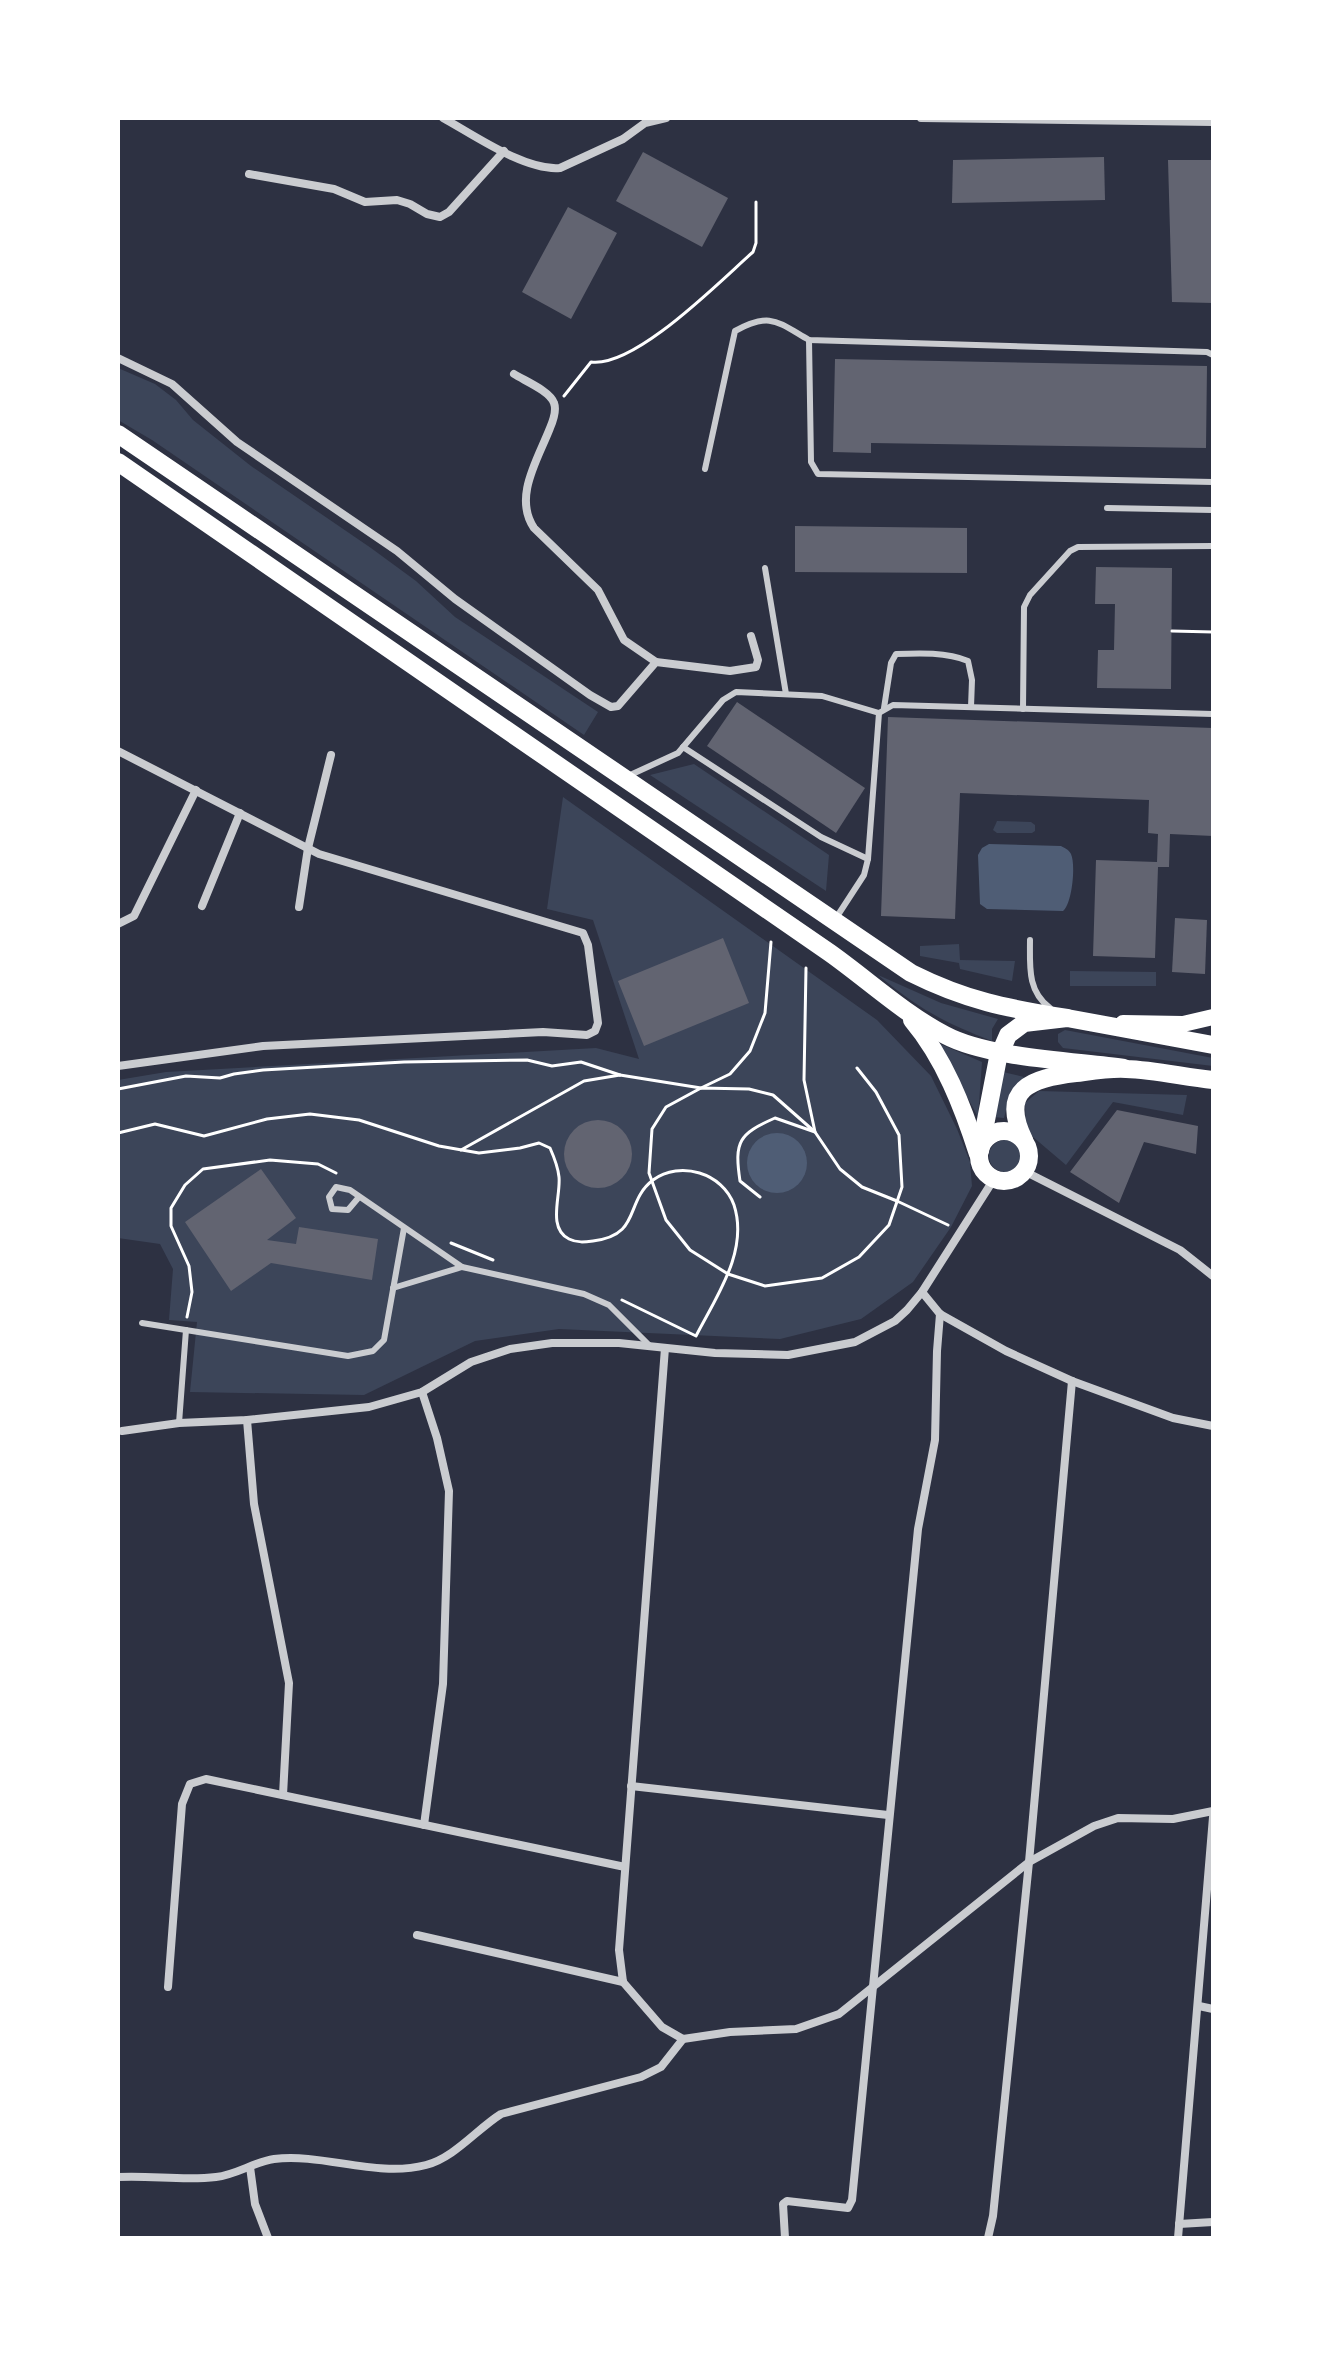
<svg xmlns="http://www.w3.org/2000/svg" width="1331" height="2356" font-family="Jost,sans-serif">
	<style>
		.green { fill: #3c4559 }
		.water { fill: #4f5d75 }
		.building { fill: #626471 }
		.lines { fill: none; stroke-linecap: round; stroke-linejoin: round }
		.path { stroke: #fff; stroke-width: 3 }
		.service { stroke: #caccd0; stroke-width: 6 }
		.minor { stroke: #caccd0; stroke-width: 8 }
		.secondary { stroke: #fff; stroke-width: 16 }
		.primary { stroke: #fff; stroke-width: 18 }
	</style>
	<rect width="100%" height="100%" fill="#2d3142"/>
	<!-- green -->
	<g class="green">
		<polygon points="118,368 155,384 176,400 193,420 251,466 371,548 416,581 455,617 598,712 584,735 152,440 118,420"/>
		<polygon points="694,764 829,855 826,891 650,775"/>
		<polygon points="563,797 877,1020 931,1076 957,1129 970,1162 972,1186 951,1227 913,1282 861,1319 780,1339 559,1329 475,1341 364,1395 190,1392 197,1322 169,1320 173,1269 160,1244 118,1238 118,1080 166,1072 596,1048 639,1059 593,920 547,909"/>
		<polygon points="997,821 1031,822 1035,825 1035,831 1032,833 997,833 993,830"/>
		<polygon points="959,944 960,960 1015,961 1012,981 960,969 959,963 920,956 920,946"/>
		<polygon points="1070,971 1156,972 1156,986 1070,986"/>
		<path d="M878,975L941,1003L998,1019L992,1029V1041C943,1022 919,1009 878,975Z"/>
		<polygon points="1065,1030 1213,1058 1213,1066 1063,1048 1058,1042 1058,1034"/>
		<polygon points="938,1043 982,1062 978,1117"/>
		<polygon points="1003,1072 1024,1077 1011,1091 1004,1118 993,1117"/>
		<polygon points="1039,1091 1187,1095 1183,1115 1113,1102 1066,1165 1026,1131 1025,1103"/>
		<circle cx="1005" cy="1156" r="16"/>
	</g>
	<!-- water -->
	<g class="water">
		<path d="M989,844L1061,846C1066,849 1068,849 1071,854C1076,865 1072,904 1063,911L987,909L980,904L978,855L982,848Z"/>
		<circle cx="777" cy="1163" r="30"/>
	</g>
	<!-- building -->
	<g class="building">
		<polygon points="643,152 728,198 702,247 616,201"/>
		<polygon points="1104,157 1105,200 952,203 953,160"/>
		<polygon points="1168,160 1213,160 1213,303 1172,302"/>
		<polygon points="568,207 617,233 571,319 522,292"/>
		<polygon points="835,359 1207,366 1206,448 871,443 871,453 833,452"/>
		<polygon points="795,526 967,528 967,573 795,572"/>
		<polygon points="1096,567 1172,568 1171,689 1097,688 1098,650 1114,650 1115,604 1095,604"/>
		<polygon points="737,702 865,788 836,833 707,746"/>
		<polygon points="888,717 1213,728 1213,836 1170,834 1169,867 1158,867 1155,958 1093,956 1096,860 1157,862 1158,834 1148,833 1149,800 960,793 955,919 881,916"/>
		<polygon points="1175,918 1207,920 1205,974 1172,972"/>
		<polygon points="723,938 749,1003 644,1046 618,981"/>
		<polygon points="1117,1110 1198,1126 1196,1154 1144,1142 1119,1203 1070,1172"/>
		<circle cx="598" cy="1154" r="34"/>
		<polygon points="261,1169 296,1218 267,1240 296,1244 299,1227 378,1239 372,1280 271,1263 231,1291 185,1222"/>
	</g>
	<g class="lines">
		<!-- path -->
		<g class="path">
			<path d="M564,396L591,362C635,368 720,281 753,252L756,243V202"/>
			<polyline points="1172,631 1213,632"/>
			<polyline points="806,968 804,1080 815,1132 840,1169 862,1187 897,1201 948,1225"/>
			<polyline points="118,1089 186,1076 220,1078 234,1074 263,1070 404,1062 527,1060 552,1066 581,1062 620,1075"/>
			<path d="M118,1133L155,1124L204,1136L267,1119L310,1114L359,1120L439,1146L479,1153L520,1148L539,1143L550,1148C554,1157 558,1167 559,1177C561,1196 547,1228 569,1239C577,1243 585,1242 593,1241C642,1235 624,1202 653,1180C680,1160 723,1173 734,1205C749,1251 716,1297 696,1336L622,1300"/>
			<polyline points="461,1150 584,1081 620,1075 701,1088 730,1074 750,1051 765,1013 771,942"/>
			<path d="M760,1197L740,1181C734,1141 739,1134 775,1118L815,1132L773,1095L749,1089L701,1088L666,1107L652,1129L649,1173L666,1220L690,1250L728,1274L765,1286L822,1278L859,1257L889,1225L902,1187L899,1135L876,1092L857,1068"/>
			<polyline points="451,1243 493,1260"/>
			<polyline points="187,1317 192,1292 189,1266 171,1226 171,1208 185,1185 203,1169 270,1160 318,1164 336,1173"/>
		</g>
		<!-- service -->
		<g class="service">
			<polyline points="809,340 811,462 818,474 1213,482"/>
			<path d="M705,469L735,331C770,312 776,321 809,340L1207,352L1213,355"/>
			<polyline points="1107,508 1213,510"/>
			<polyline points="765,568 786,694"/>
			<path d="M884,708L891,663L896,654C919,653 947,652 968,661L972,680L971,707"/>
			<polyline points="1023,709 1024,607 1030,595 1070,551 1078,547 1213,546"/>
			<polyline points="683,747 821,837 868,859"/>
			<polyline points="628,776 678,753 723,700 736,692 822,696 879,713"/>
			<polyline points="836,918 864,875 868,859 879,713 893,705 1213,714"/>
			<path d="M1030,940C1030,966 1027,991 1050,1008"/>
			<polyline points="359,1197 348,1210 332,1209 329,1197 336,1187 350,1190 462,1267 584,1294 609,1305 650,1346"/>
			<polyline points="393,1288 462,1267"/>
			<polyline points="142,1323 348,1356 373,1351 384,1340 404,1228"/>
			<polyline points="179,1423 186,1330"/>
		</g>
		<!-- minor -->
		<g class="minor">
			<path d="M443,118C474,135 525,171 560,168L623,139L645,123L666,118"/>
			<polyline points="921,118 1213,122"/>
			<polyline points="249,174 334,189 365,202 397,200 410,204 427,214 440,217 449,212 504,151"/>
			<polyline points="118,358 172,384 237,442 397,551 455,599 590,695 611,707 618,706 656,662 730,671 756,667 758,660 751,636"/>
			<path d="M514,374C525,381 550,391 554,403C557,411 553,421 550,428C538,459 513,497 534,528L598,590L624,640L656,662"/>
			<polyline points="118,751 319,854 583,933 588,945 598,1023 595,1031 587,1035 543,1032 263,1046 118,1066"/>
			<polyline points="202,906 240,813"/>
			<polyline points="299,907 308,848 331,755"/>
			<polyline points="118,924 134,916 196,790"/>
			<polyline points="1024,1171 1180,1250 1213,1276"/>
			<polyline points="922,1292 940,1314 1006,1351 1072,1381 1173,1418 1213,1426"/>
			<polyline points="665,1348 619,1950 623,1982 662,2027 683,2039"/>
			<polyline points="422,1392 437,1438 449,1491 443,1684 424,1825"/>
			<polyline points="247,1420 254,1504 289,1683 283,1795"/>
			<polyline points="122,1431 179,1423 247,1420 369,1407 422,1392 471,1362 510,1349 552,1343 619,1343 715,1353 788,1355 855,1342 895,1321 907,1310 922,1292 994,1179"/>
			<polyline points="631,1786 888,1815"/>
			<polyline points="417,1935 623,1982"/>
			<polyline points="168,1987 182,1804 190,1784 206,1779 625,1867"/>
			<polyline points="1199,2006 1213,2009"/>
			<polyline points="250,2167 255,2204 268,2238"/>
			<path d="M118,2177C150,2175 184,2181 216,2177C236,2175 254,2162 274,2159C324,2153 376,2178 426,2165C454,2158 477,2129 501,2114L641,2077L661,2067L683,2039L730,2032L796,2029L839,2014L1029,1862L1094,1826L1118,1818L1173,1819L1213,1811"/>
			<polyline points="1179,2224 1213,2222"/>
			<polyline points="785,2238 783,2204 787,2201 848,2208 852,2200 918,1529 935,1440 937,1351 940,1314"/>
			<polyline points="988,2238 993,2216 1029,1862 1072,1381"/>
			<polyline points="1178,2238 1213,1817"/>
		</g>
		<!-- secondary -->
		<polyline class="secondary" points="1123,1023 1183,1024 1213,1017"/>
		<!-- primary -->
		<g class="primary">
			<path d="M118,434L911,973C967,1001 1006,1008 1067,1018"/>
			<path d="M118,462L830,953C868,980 903,1013 945,1035C988,1058 1074,1061 1124,1068"/>
			<path d="M912,1020C944,1058 963,1107 978,1154"/>
			<circle cx="1004" cy="1156" r="25"/>
			<path d="M1024,1140C999,1089 1031,1078 1076,1073C1092,1071 1110,1068 1126,1069C1155,1070 1184,1077 1213,1080"/>
			<polyline points="980,1151 998,1058 1008,1035 1024,1023 1067,1018 1213,1045"/>
		</g>
	</g>
	<!-- border -->
	<rect width="1331" height="2356" fill="none" stroke="#ffffff" stroke-width="240"/>
</svg>
